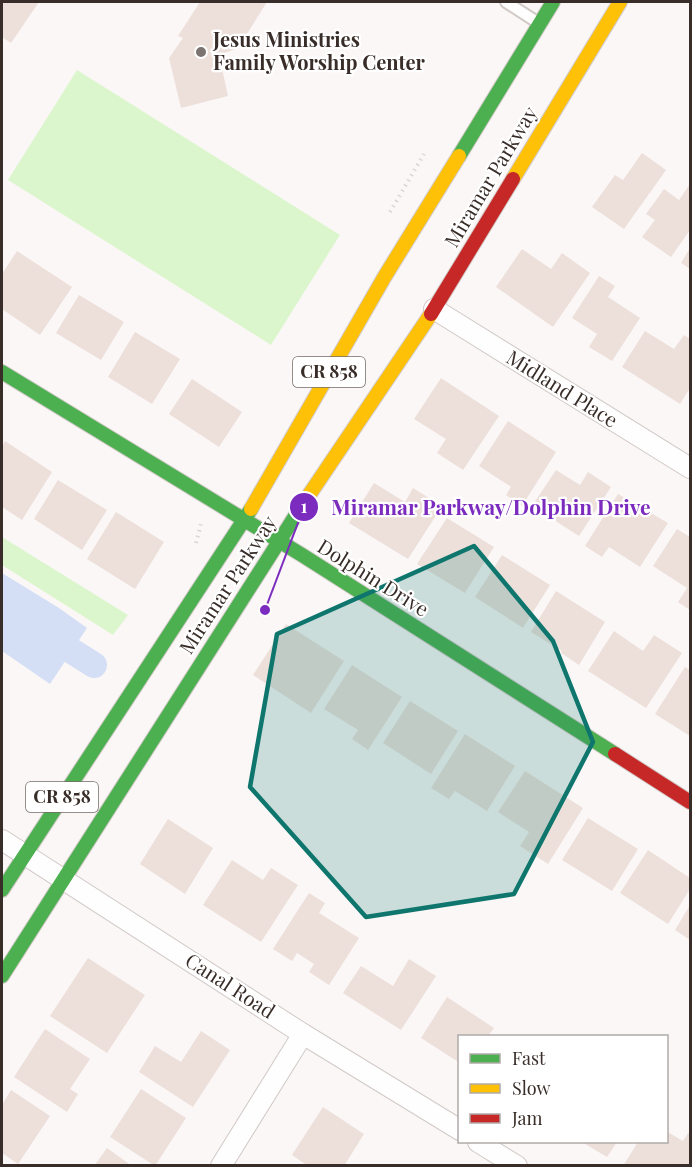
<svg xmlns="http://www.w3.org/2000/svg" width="692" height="1167" font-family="'Playfair Display',serif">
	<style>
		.green { fill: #dbf6cd }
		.water { fill: #d4dff6 }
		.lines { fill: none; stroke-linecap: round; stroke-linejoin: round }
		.canal { stroke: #d4dff6; stroke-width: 26 }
		.building { fill: #ede0db }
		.lane-casing { stroke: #d1cac7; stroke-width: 14 }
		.street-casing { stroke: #d1cac7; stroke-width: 22 }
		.fast-casing { stroke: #d1cac7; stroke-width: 16 }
		.slow-casing { stroke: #d1cac7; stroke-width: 16 }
		.jam-casing { stroke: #d1cac7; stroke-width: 16 }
		.path { stroke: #d8d7d7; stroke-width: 4; stroke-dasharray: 1.5 4.5; stroke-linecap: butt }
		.lane { stroke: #fefefe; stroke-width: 10 }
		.street { stroke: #fefefe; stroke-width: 20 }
		.fast { stroke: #4caf50; stroke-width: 14 }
		.slow { stroke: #ffc107; stroke-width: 14 }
		.jam { stroke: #c62828; stroke-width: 14 }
		.marked { fill: #0f766e; fill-opacity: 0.2; stroke: #0f766e; stroke-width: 4.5; stroke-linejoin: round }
		.poi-dot { fill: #7c7470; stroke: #fff; stroke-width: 2 }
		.labels { text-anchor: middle; stroke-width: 4.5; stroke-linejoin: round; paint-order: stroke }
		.shield { fill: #fff; stroke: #746c68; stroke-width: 1.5 }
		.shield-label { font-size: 18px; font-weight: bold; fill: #382d28 }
		.poi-label { font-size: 20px; font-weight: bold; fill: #382d28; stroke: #fff; text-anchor: start }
		.street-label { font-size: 20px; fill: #382d28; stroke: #fff }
		.leader { fill: none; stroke: #7b2cbf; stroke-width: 2 }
		.callout-dot { fill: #7b2cbf; stroke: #fff; stroke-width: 2 }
		.mark-label { font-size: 18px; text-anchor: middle; font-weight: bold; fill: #fff }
		.callout-label { font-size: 21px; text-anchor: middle; font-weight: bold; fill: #7b2cbf; stroke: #fff; stroke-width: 4.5; stroke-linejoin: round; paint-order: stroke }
	</style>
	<rect width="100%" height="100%" fill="#fbf7f6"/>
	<!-- green -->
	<g class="green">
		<polygon points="77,70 340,235 271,345 8,180"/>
		<polygon points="2,537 128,615 113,635 2,565"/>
	</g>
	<!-- water -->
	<polygon class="water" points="2,573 59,608 87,628 50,684 2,651"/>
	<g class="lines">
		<!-- canal -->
		<polyline class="canal" points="2,607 94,665"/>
	</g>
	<!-- building -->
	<g class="building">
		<polygon points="2,2 39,2 11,43 2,37"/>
		<polygon points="200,2 267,2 238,48 219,55 228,96 181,108 169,58 183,38 178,36"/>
		<polygon points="642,153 666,170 624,229 592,207 615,175 623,180"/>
		<polygon points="690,184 690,230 671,257 642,237 655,220 646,214 664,189 679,200"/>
		<polygon points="690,248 690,269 681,263"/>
		<polygon points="522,249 551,269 562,253 590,273 553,327 496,287"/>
		<polygon points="17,251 72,287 40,335 2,309 2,274"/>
		<polygon points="599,276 615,286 608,297 640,318 612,361 589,347 597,334 572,318"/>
		<polygon points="79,295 124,322 101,360 56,333"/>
		<polygon points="645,331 674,349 684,335 690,339 690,388 680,404 622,367"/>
		<polygon points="135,332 180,359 152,404 108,377"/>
		<polygon points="441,378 499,416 463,470 437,453 446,439 414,419"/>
		<polygon points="192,379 242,412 219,447 169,414"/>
		<polygon points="508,421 556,452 522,506 506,495 511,487 479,466"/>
		<polygon points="5,441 52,472 22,520 2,507 2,447"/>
		<polygon points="556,470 580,485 588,472 611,487 579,536 532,506"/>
		<polygon points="58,480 107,510 82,550 34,519"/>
		<polygon points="374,483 405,502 413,488 442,506 408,559 349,523"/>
		<polygon points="618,494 668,523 640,567 609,547 602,557 585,546"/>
		<polygon points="116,512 164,542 135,589 87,559"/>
		<polygon points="447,518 494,547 465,593 417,564"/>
		<polygon points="677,529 690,537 690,610 678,602 687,588 653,566"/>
		<polygon points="502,555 550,585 523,628 475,597"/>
		<polygon points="556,591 605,622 579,665 561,653 562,651 531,632"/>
		<polygon points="286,624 344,661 311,713 253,675"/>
		<polygon points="614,631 643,651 654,635 682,653 646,708 588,671"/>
		<polygon points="352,665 402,697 368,750 352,739 358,730 324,709"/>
		<polygon points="685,667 690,670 690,736 655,714"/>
		<polygon points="410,701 458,731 431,774 383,743"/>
		<polygon points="465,734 515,766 487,811 455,791 449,799 431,788"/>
		<polygon points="525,771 583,808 548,864 520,846 529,832 498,812"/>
		<polygon points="588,818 638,849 612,891 562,860"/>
		<polygon points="168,819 213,848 185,894 140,864"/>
		<polygon points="648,850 690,878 690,889 668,924 620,893"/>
		<polygon points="232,860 263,880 271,868 298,885 261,942 203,905"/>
		<polygon points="309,893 325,903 319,913 359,938 329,985 309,972 314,964 297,953 292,961 273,949"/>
		<polygon points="690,905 690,940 675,930"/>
		<polygon points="88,958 145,995 107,1053 50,1016"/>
		<polygon points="409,959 436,976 401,1030 343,993 361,966 393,986"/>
		<polygon points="447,997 494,1028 488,1036 460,1036 460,1063 421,1038"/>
		<polygon points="45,1029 90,1059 70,1089 78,1094 67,1112 14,1077"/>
		<polygon points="201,1031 230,1050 193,1107 139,1072 155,1046 181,1062"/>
		<polygon points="141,1089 186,1118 155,1166 110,1137"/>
		<polygon points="11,1090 50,1116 18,1164 2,1153 2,1105"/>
		<polygon points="323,1107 364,1134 344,1166 308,1166 292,1155"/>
		<polygon points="666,1131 683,1141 688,1133 690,1135 690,1166 623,1166 638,1142 666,1142"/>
		<polygon points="582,1142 617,1142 607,1157"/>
		<polygon points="107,1148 132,1166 94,1166"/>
	</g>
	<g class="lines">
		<defs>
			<polyline id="lane" points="506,2 537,22"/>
			<g id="street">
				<polyline points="434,309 690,468"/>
				<polyline points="2,840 303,1034 460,1130"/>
				<polyline points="478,1142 517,1166"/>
				<polyline points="221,1166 303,1034"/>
			</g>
			<g id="fast">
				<polyline points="459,156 553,2"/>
				<polyline points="2,372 302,555 615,754"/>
				<polyline points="2,890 251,509"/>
				<polyline points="2,976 301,507"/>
			</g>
			<g id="slow">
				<polyline points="513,179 620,2"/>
				<polyline points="301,507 431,314"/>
				<polyline points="251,509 385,276 459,156"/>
			</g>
			<g id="jam">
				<polyline points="431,314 513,179"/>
				<polyline points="615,754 690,802"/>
			</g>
		</defs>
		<!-- lane casing -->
		<use href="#lane" class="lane-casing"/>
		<!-- street casing -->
		<use href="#street" class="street-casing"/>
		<!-- fast casing -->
		<use href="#fast" class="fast-casing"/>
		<!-- slow casing -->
		<use href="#slow" class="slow-casing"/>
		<!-- jam casing -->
		<use href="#jam" class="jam-casing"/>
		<!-- path -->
		<g class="path">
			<polyline points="390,212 424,154"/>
			<polyline points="196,543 201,524"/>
		</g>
		<!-- lane -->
		<use href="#lane" class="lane"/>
		<!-- street -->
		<use href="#street" class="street"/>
		<!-- fast -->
		<use href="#fast" class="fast"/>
		<!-- slow -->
		<use href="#slow" class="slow"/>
		<!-- jam -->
		<use href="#jam" class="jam"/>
	</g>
	<!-- marked area -->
	<path class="marked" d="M474,546L553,641L593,742L514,894L366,917L250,787L277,634Z"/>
	<!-- markers -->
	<circle class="poi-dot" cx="201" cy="52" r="6"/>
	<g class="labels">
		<!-- shield labels -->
		<g class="shield">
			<rect x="293" y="357" width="72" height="30" rx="4.5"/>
			<rect x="26" y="782" width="72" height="30" rx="4.5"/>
		</g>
		<g class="shield-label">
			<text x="329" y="378">CR 858</text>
			<text x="62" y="803">CR 858</text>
		</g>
		<!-- poi labels -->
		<g class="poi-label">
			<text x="213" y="47">Jesus Ministries<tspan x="213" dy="23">Family Worship Center</tspan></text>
		</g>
		<!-- street labels -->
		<g class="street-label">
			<text transform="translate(491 177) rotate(-59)" y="7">Miramar Parkway</text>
			<text transform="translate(562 389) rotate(32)" y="7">Midland Place</text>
			<text transform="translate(373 578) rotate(32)" y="7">Dolphin Drive</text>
			<text transform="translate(228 585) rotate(-57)" y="7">Miramar Parkway</text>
			<text transform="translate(230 986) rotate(33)" y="7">Canal Road</text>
		</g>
	</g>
	<!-- callouts -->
	<path class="leader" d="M265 610L304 507"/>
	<g class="callout-dot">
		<circle cx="265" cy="610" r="6"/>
		<circle cx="304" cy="507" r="15"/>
	</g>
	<g class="mark-label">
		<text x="304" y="513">1</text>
	</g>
	<g class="callout-label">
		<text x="491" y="515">Miramar Parkway/Dolphin Drive</text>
	</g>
	<!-- border -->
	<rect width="692" height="1167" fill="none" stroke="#382d28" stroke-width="6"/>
	<!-- legend -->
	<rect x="458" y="1035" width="210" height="108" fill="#ffffff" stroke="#afaba9" stroke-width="1.5"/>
	<rect x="470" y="1054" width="30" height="9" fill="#4caf50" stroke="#afaba9" stroke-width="1.5"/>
	<text x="512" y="1065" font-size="18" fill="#382d28">Fast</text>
	<rect x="470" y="1084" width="30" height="9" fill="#ffc107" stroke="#afaba9" stroke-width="1.5"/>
	<text x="512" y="1095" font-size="18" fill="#382d28">Slow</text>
	<rect x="470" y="1114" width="30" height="9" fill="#c62828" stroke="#afaba9" stroke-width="1.5"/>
	<text x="512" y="1125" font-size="18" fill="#382d28">Jam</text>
</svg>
